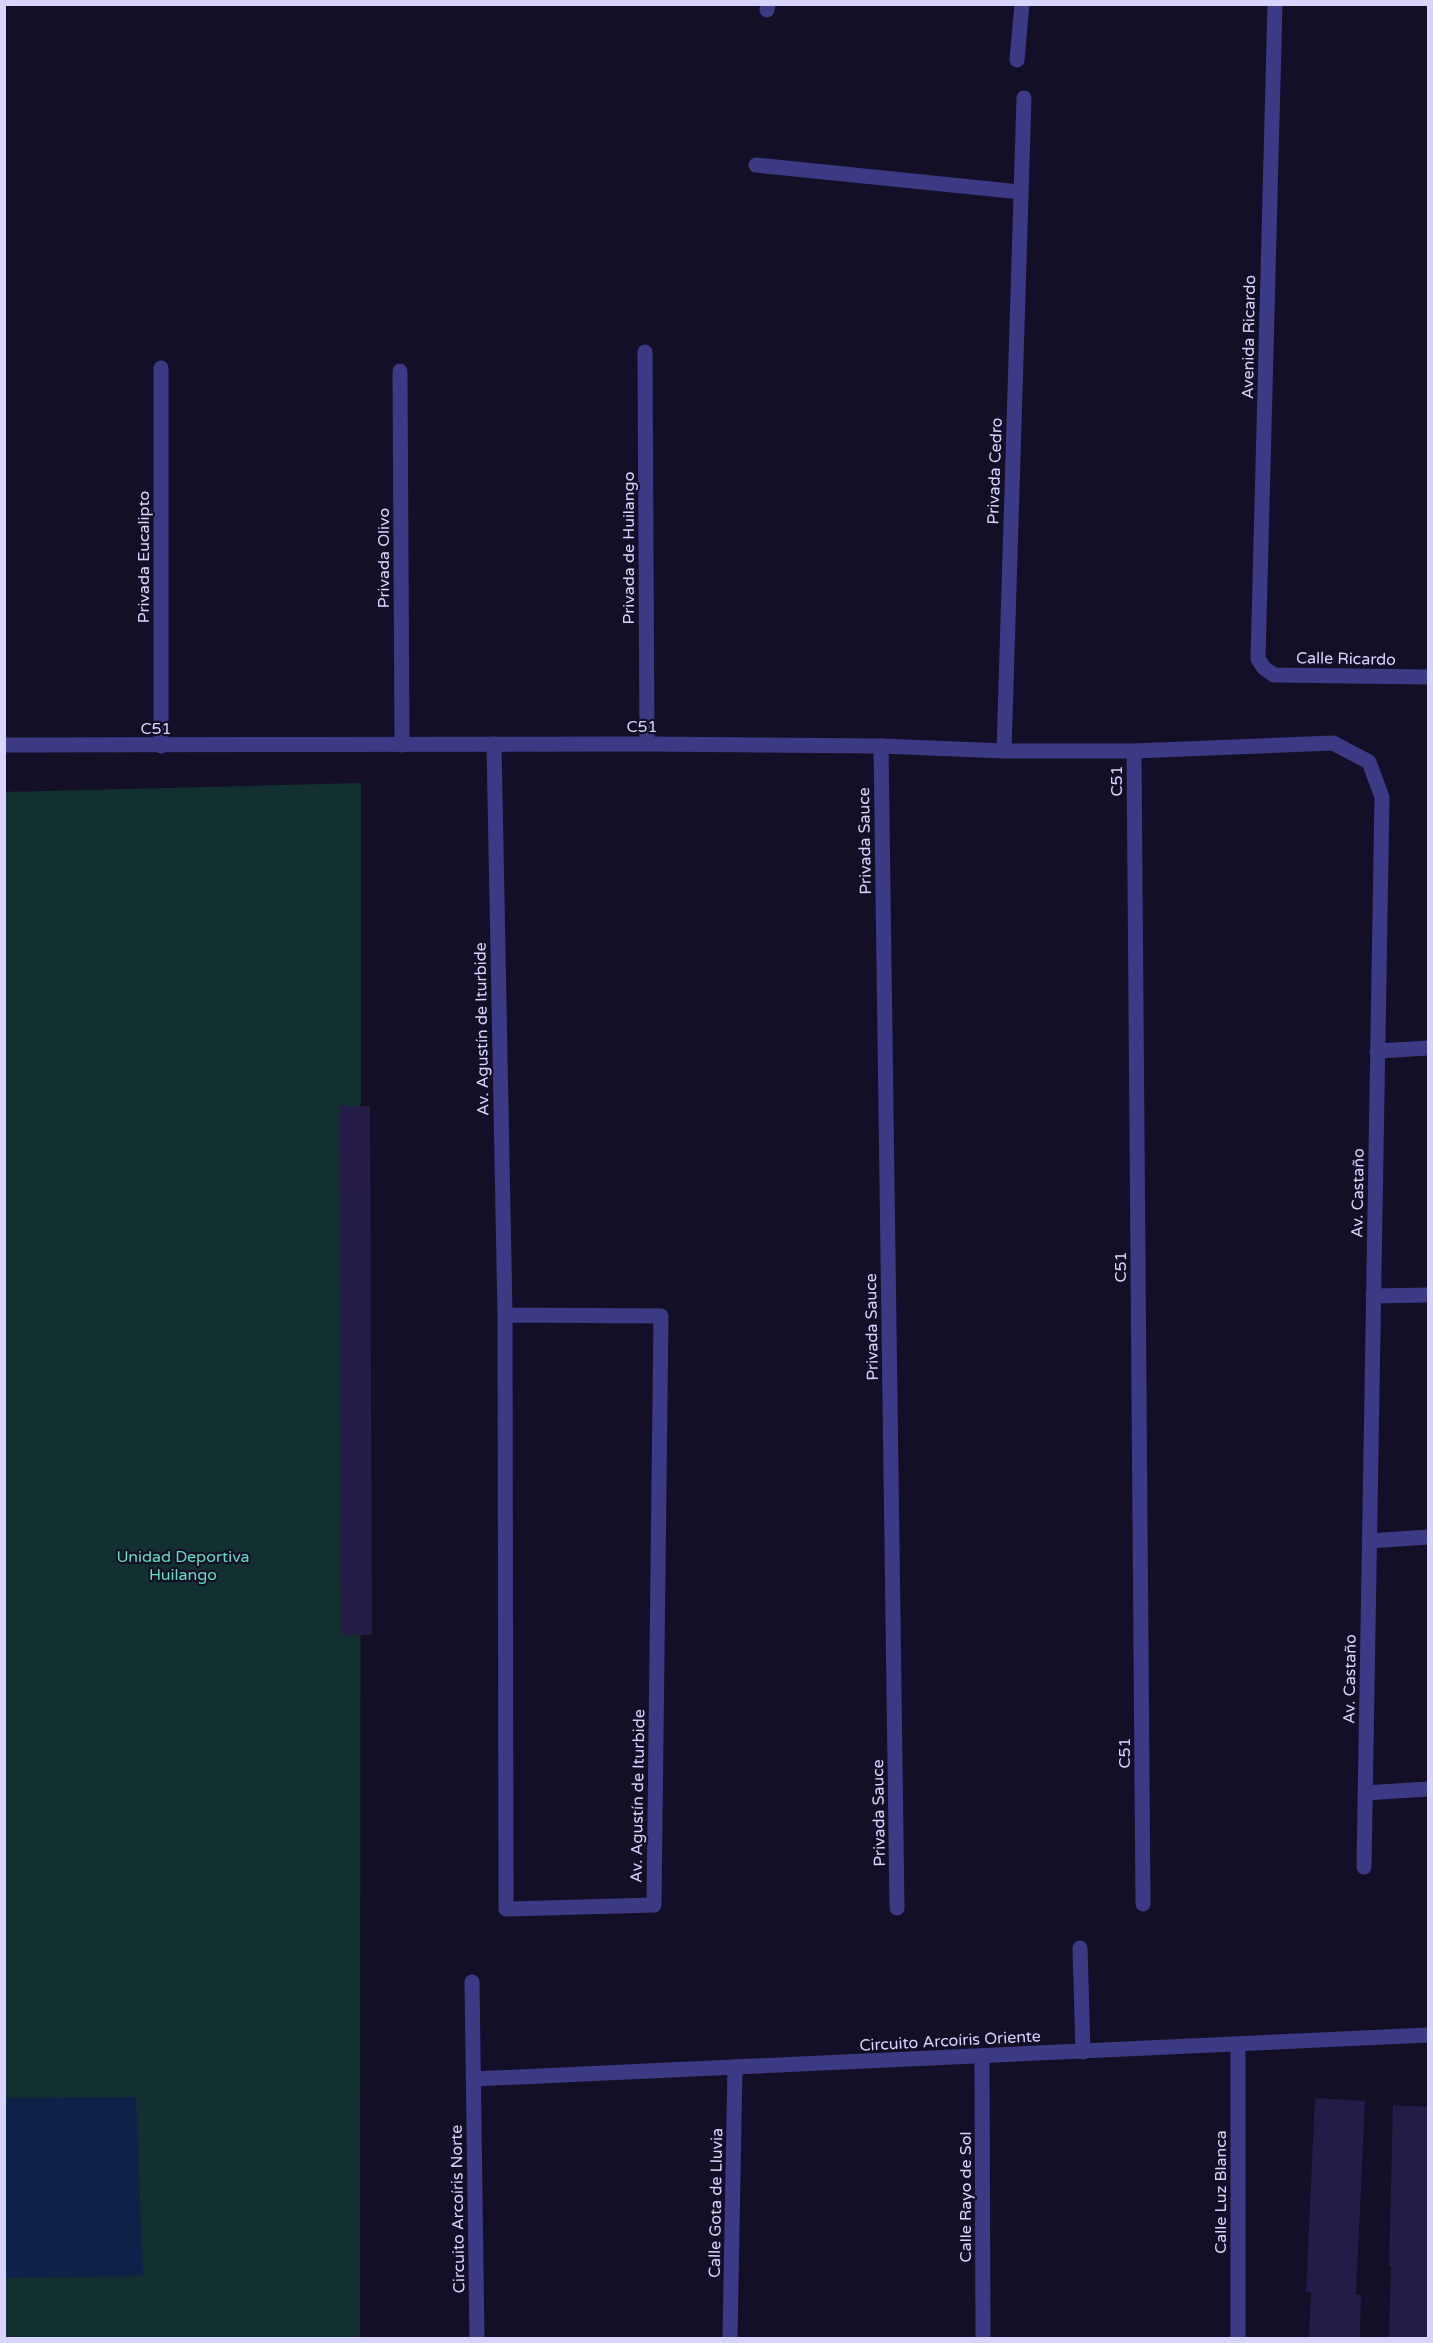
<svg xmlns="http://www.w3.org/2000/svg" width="1433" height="2343" font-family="'Varela Round',sans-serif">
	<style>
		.green { fill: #12302f }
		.water { fill: #0c2248 }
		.building { fill: #241b47 }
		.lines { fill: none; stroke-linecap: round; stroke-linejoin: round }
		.minor { stroke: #3d3a85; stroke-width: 15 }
		.labels { text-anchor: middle; stroke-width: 4.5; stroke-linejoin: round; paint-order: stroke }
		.street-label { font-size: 16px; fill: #d9d4ff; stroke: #130f26 }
		.park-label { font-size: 16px; fill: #5fe0c0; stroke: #130f26 }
	</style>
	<rect width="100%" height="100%" fill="#130f26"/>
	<!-- green -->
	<polygon class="green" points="361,783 360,2338 5,2338 5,792"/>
	<!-- water -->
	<polygon class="water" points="136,2097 143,2276 5,2278 5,2098"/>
	<!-- building -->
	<g class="building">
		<polygon points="340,1106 370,1106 372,1635 341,1635"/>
		<polygon points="1315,2098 1365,2101 1356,2295 1361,2295 1360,2338 1309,2338 1311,2292 1306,2292"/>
		<polygon points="1393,2105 1428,2107 1428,2338 1389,2338 1391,2266 1389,2266"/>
	</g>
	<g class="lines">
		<!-- minor -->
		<g class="minor">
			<polyline points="1275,4 1258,659 1264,668 1274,675 1428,677"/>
			<polyline points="767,10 768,4"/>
			<polyline points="1017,60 1022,4"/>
			<polyline points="756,165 1020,192"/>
			<polyline points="645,352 647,744"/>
			<polyline points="400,371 402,745"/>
			<polyline points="494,744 505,1315 506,1909 654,1905 661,1316 505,1315"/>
			<polyline points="4,745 647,744 881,746 1004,751 1134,751 1333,743 1369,762 1382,797 1364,1867"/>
			<polyline points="161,746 161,368"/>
			<polyline points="881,746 897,1908"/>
			<polyline points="1004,751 1024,98"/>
			<polyline points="1134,751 1143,1904"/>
			<polyline points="1377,1051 1428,1048"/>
			<polyline points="1373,1296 1428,1295"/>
			<polyline points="1369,1541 1428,1537"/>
			<polyline points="1365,1793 1428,1789"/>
			<polyline points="1080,1948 1083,2052"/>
			<polyline points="472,1982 477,2338"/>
			<polyline points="1238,2045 1238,2338"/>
			<polyline points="982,2056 983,2338"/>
			<polyline points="474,2079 1428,2035"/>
			<polyline points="730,2338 735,2067"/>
		</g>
	</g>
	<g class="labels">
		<!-- street labels -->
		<g class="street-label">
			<text transform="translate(1248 337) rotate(-89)" y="6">Avenida Ricardo</text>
			<text transform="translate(994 471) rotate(-88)" y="6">Privada Cedro</text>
			<text transform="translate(628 548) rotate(-90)" y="6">Privada de Huilango</text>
			<text transform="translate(143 557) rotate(-90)" y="6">Privada Eucalipto</text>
			<text transform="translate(383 558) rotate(-90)" y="6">Privada Olivo</text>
			<text transform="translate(1346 658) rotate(1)" y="6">Calle Ricardo</text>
			<text x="642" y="732">C51</text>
			<text x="156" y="734">C51</text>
			<text transform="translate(1116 781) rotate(-90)" y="6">C51</text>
			<text transform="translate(864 841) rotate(-91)" y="6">Privada Sauce</text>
			<text transform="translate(481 1029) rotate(-91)" y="6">Av. Agustín de Iturbide</text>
			<text transform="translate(1357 1193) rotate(-89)" y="6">Av. Castaño</text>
			<text transform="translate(1120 1267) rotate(-90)" y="6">C51</text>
			<text transform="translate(871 1327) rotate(-91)" y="6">Privada Sauce</text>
			<text transform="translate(1349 1679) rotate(-89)" y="6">Av. Castaño</text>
			<text transform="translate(1124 1753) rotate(-90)" y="6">C51</text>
			<text transform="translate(637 1796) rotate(-89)" y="6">Av. Agustín de Iturbide</text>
			<text transform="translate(878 1813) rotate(-91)" y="6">Privada Sauce</text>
			<text transform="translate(950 2040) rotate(-3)" y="6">Circuito Arcoíris Oriente</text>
			<text transform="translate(1220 2192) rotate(-90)" y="6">Calle Luz Blanca</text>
			<text transform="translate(965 2197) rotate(-90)" y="6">Calle Rayo de Sol</text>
			<text transform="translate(715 2203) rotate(-89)" y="6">Calle Gota de Lluvia</text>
			<text transform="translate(457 2209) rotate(-91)" y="6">Circuito Arcoíris Norte</text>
		</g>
		<!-- park labels -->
		<g class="park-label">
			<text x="183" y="1562">Unidad Deportiva<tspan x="183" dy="18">Huilango</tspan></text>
		</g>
	</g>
	<!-- border -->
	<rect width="1433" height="2343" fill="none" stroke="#d9d4ff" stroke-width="12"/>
</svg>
